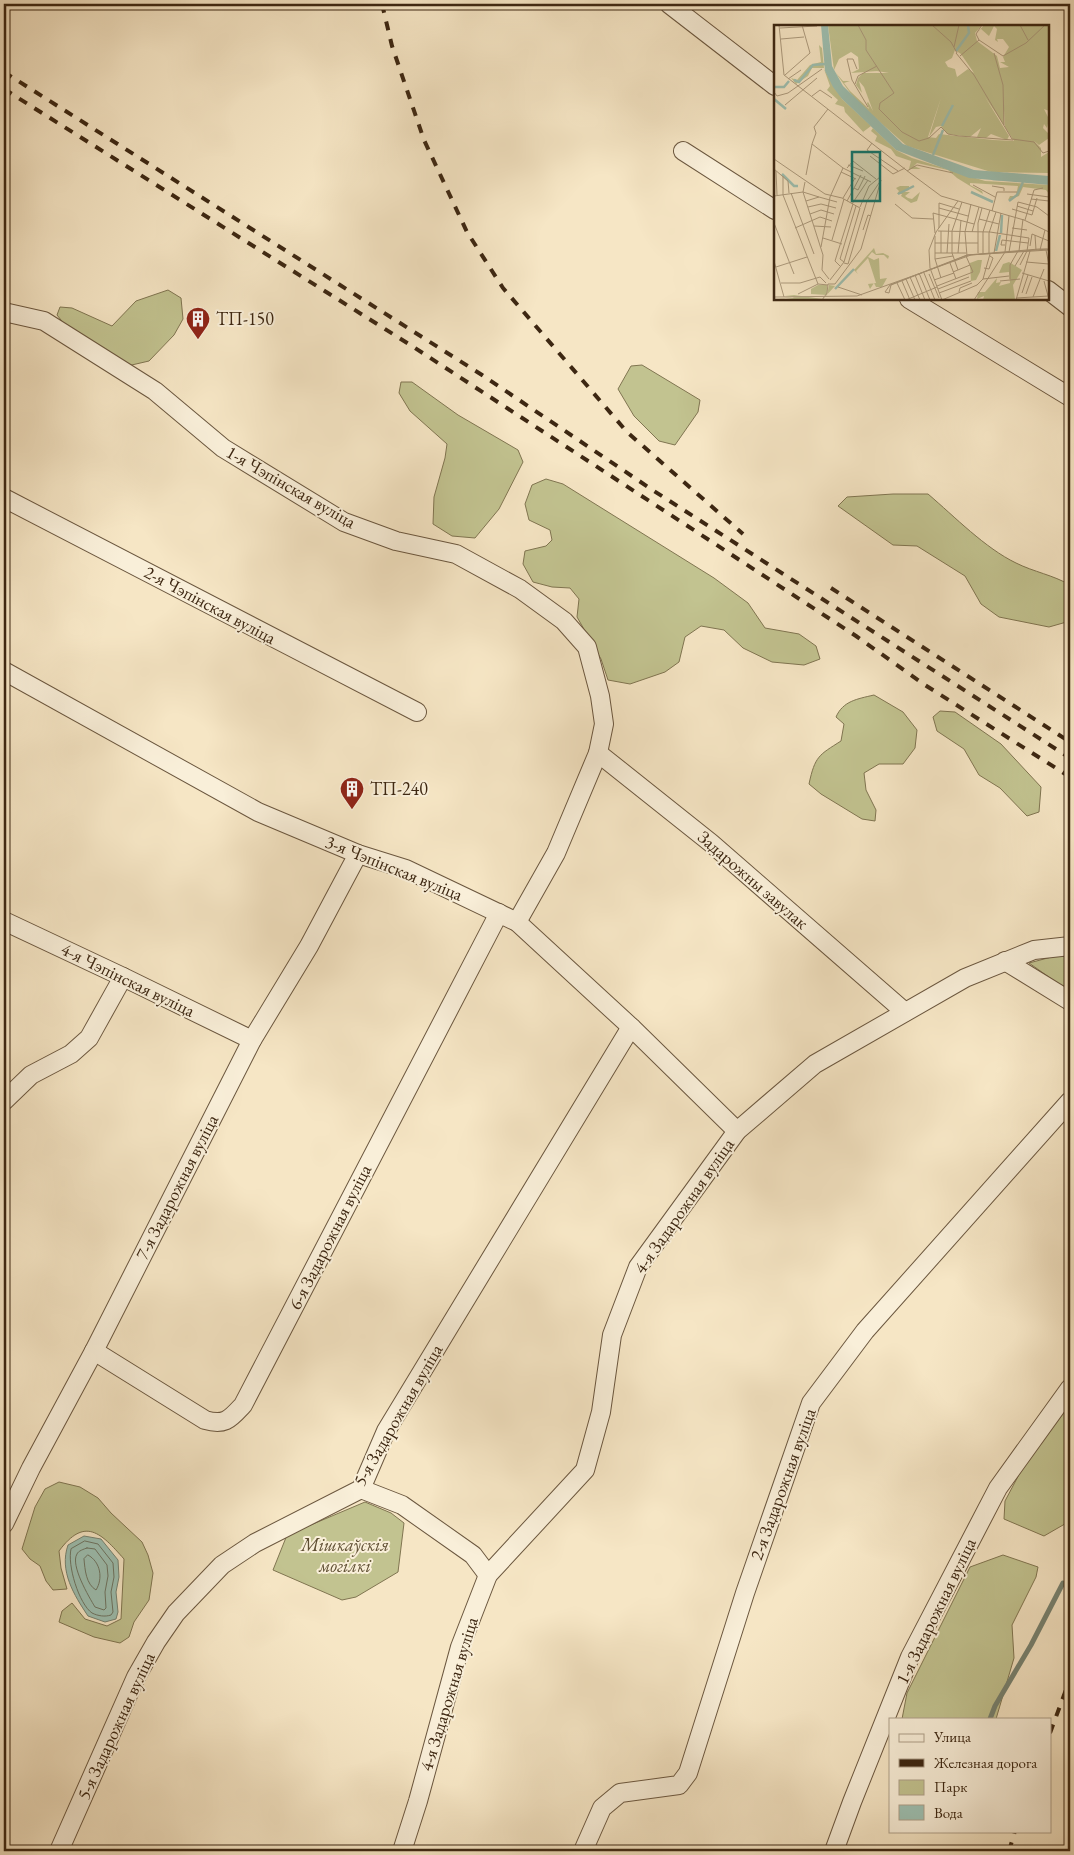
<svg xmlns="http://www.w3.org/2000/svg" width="1074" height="1855" font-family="'EB Garamond',serif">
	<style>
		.green { fill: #c2c390; stroke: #807551 }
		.water { fill: #9dc0b2; stroke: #778372 }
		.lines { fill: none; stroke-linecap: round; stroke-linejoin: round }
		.shore { stroke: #6d7462; stroke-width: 1 }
		.stream { stroke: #778372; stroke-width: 5 }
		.minor-casing { stroke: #6b573f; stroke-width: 20 }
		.minor { stroke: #f9efd9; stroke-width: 18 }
		.rail { stroke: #3d2712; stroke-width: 4; stroke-dasharray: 9 9; stroke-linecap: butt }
		.labels { text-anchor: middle; stroke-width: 4; stroke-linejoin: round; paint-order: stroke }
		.poi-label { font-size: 18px; fill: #3d2712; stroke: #f9efd9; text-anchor: start }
		.street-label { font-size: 18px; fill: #3d2712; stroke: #f9efd9 }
		.park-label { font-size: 18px; font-style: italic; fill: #5e4e32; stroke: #f9efd9 }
		.inset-river { fill: none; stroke: #9dc0b2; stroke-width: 2.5 }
		.inset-road { fill: none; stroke: #ac9a7d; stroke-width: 1 }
		.view { fill: #0f766e; fill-opacity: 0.15; stroke: #0f766e; stroke-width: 2.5 }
		.inset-edge { fill: none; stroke: #3d2712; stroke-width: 2.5 }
	</style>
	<rect width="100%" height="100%" fill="#f6e6c5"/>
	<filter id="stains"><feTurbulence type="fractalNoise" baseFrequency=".004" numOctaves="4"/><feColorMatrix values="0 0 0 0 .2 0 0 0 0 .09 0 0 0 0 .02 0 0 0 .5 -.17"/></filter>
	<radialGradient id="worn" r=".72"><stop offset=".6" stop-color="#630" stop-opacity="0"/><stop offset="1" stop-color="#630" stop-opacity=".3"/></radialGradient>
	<!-- green -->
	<g class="green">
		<polygon points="168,290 181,298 183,319 174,335 149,361 123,367 73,335 57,315 60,307 72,308 112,326 136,301"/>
		<polygon points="642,365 700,400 698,412 675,445 659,441 634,416 618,389 631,366"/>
		<polygon points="401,382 412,382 458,415 518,450 523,462 499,509 475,538 452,536 433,524 434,497 445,458 447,444 410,411 399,393"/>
		<polygon points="546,479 563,484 714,578 748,603 765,628 799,634 816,646 820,659 804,665 772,662 743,648 724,630 701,626 685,637 679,662 665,672 630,684 608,680 601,659 577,617 579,599 570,588 552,587 533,582 523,564 525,551 546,546 552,540 550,530 529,520 525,504 532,485"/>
		<path d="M893,494H928C955,517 985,548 1016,563C1034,572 1053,575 1070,585V621L1049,627L999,617L981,604L965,576L917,546L893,545L838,506L847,497Z"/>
		<path d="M874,695L903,712L917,730L915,748L903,764H879L864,773L866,790L876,810L875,821L862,819L821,794L809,784C815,756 819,755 841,741L844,724L836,717C843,701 857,699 874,695Z"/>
		<polygon points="940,711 955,712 1001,744 1041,787 1039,812 1027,816 1000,788 979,775 964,749 937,731 933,717"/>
		<polygon points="1059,955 1070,957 1070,992 1029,963"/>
		<polygon points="1070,1400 1070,1521 1044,1536 1004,1519 1005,1501 1023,1467"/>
		<path d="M59,1482L80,1487L98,1498L111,1513L142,1542L148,1555L153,1573L149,1600L134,1622L129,1637L120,1643L94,1637L59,1622L62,1611L72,1603L85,1619L107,1626L121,1619L124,1559C101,1533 85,1516 59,1551L61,1568L67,1589L53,1590L46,1581L40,1566L30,1559L22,1549L35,1507L45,1489Z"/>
		<polygon points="365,1502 391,1513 404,1523 398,1572 356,1597 342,1600 273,1570 287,1535"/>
		<polygon points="1003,1555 1038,1567 1036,1577 1012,1625 1014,1658 996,1719 902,1719 907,1693 970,1567"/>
	</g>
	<!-- water -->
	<path class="water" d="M84,1536L101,1539L118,1560L119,1577L116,1592L118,1612L116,1619L105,1622L88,1616C74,1595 59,1571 68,1545Z"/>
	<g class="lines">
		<!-- shore -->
		<g class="shore">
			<path d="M85,1541L98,1544L113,1563L114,1577L111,1592L113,1612L111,1615C105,1617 98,1616 92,1613C79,1604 67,1565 71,1549Z"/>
			<path d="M87,1548L95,1549L107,1565L108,1576L105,1592L106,1608L104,1610L95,1607C89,1597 70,1565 77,1554C78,1551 84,1549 87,1548Z"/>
			<path d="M88,1555C101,1562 103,1579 96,1590C86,1584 85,1570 84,1559Z"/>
		</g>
		<!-- stream -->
		<polyline class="stream" points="990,1719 995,1706 1031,1645 1063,1583"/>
		<defs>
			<g id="minor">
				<polyline points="669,4 775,86"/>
				<polyline points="683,151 775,210"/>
				<polyline points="1048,290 1070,307"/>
				<polyline points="909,299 1070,397"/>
				<polyline points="4,312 44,321 155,391 223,448 344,522 396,541 456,554 520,589 564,621 587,647 600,696 604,724 598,753 556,853 517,922"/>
				<polyline points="4,498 417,712"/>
				<polyline points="4,671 258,812 358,854 406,869 517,922 631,1027 737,1131"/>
				<polyline points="598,753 711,843 905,1012"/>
				<polyline points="4,921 123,977 252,1040"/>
				<polyline points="1005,961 1070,1001"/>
				<polyline points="4,1101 31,1075 71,1054 89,1038 123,977"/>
				<path d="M94,1351L205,1420C225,1426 230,1419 243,1405L499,913"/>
				<polyline points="361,1489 402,1505 473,1555 488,1575"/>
				<polyline points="4,1524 31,1468 94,1351 252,1040 309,946 358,854"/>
				<polyline points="59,1851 136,1677 156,1642 176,1613 222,1565 255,1543 361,1489 386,1431 631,1027"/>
				<polyline points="402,1851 418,1801 460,1647 488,1575 585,1470 601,1412 612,1335 638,1267 737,1131 815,1064 965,978 1034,950 1070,946"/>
				<polyline points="583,1851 602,1808 620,1793 679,1785 688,1773 745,1593 811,1403 865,1331 1070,1101"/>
				<polyline points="834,1851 852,1802 910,1657 998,1488 1070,1388"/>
			</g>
		</defs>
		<!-- minor casing -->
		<use href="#minor" class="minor-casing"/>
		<!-- minor -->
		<use href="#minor" class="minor"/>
		<!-- rail -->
		<g class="rail">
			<polyline points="382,4 392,46 424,140 467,232 503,288 627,432 743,534"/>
			<polyline points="4,72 482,375 654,491 1070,758"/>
			<polyline points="4,89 412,346 856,636 925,685 1070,777"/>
			<polyline points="831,588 1070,742"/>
			<polyline points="1050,1733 1070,1679"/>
			<polyline points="1009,1851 1015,1831"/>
		</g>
	</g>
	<!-- icons -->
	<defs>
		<symbol id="building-pin" viewBox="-11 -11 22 30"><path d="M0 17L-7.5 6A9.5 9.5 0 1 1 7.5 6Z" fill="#8f2418" stroke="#f9efd9"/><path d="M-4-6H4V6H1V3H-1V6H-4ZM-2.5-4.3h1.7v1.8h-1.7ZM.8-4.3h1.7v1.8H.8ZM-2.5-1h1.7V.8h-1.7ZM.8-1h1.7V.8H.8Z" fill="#fff"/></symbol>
	</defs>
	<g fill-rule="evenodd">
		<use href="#building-pin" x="184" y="305" width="28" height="38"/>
		<use href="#building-pin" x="338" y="775" width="28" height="38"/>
	</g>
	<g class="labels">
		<!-- poi labels -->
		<g class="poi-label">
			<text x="216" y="325">ТП-150</text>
			<text x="370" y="795">ТП-240</text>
		</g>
		<!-- street labels -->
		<g class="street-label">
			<text transform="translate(291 487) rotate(30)" y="6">1-я Чэпінская вуліца</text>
			<text transform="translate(210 605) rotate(28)" y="6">2-я Чэпінская вуліца</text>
			<text transform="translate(394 868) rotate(22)" y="6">3-я Чэпінская вуліца</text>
			<text transform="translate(753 880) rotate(41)" y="6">Задарожны завулак</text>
			<text transform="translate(128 980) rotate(26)" y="6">4-я Чэпінская вуліца</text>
			<text transform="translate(177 1187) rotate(-63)" y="6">7-я Задарожная вуліца</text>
			<text transform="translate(684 1206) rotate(-55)" y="6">4-я Задарожная вуліца</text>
			<text transform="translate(330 1237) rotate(-63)" y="6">6-я Задарожная вуліца</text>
			<text transform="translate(398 1415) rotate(-60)" y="6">5-я Задарожная вуліца</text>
			<text transform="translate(783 1484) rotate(-70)" y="6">2-я Задарожная вуліца</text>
			<text transform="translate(936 1611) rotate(-64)" y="6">1-я Задарожная вуліца</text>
			<text transform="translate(449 1694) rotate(-73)" y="6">4-я Задарожная вуліца</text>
			<text transform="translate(116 1726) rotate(-65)" y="6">5-я Задарожная вуліца</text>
		</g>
		<!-- park labels -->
		<g class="park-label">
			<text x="345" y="1551">Мішкаўскія<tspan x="345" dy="21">могілкі</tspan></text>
		</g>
	</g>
	<!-- overview -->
	<g transform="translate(774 25)">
		<rect width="275" height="275" fill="#f6e6c5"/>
		<path d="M54,0H208L201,8L203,16L223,31L226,43L235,42L226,37H231L229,32L235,22L229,14H223L224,17L221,15L223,4L220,1L215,11L207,4L204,7L210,0H275V86L270,84L275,94L273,103L270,99L269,103L275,109V113L265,120L260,116L267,123V132L275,127V148L217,147L133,121L82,76L61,47L69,56H76L70,58L76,66L95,84L93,78L94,77L99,86L90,62L85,56L88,68L82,60L84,53L89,48H115L103,46L77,48L85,44L84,32L77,27L65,34L60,45ZM181,25L187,29L200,48L194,44L183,52L181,44L174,42L171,37L178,33ZM211,72L230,100V85L231,102L240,116L219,115L165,109L162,113L154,112L167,73L155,112L162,102L167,101L173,109L196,112L207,103L203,112L212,113L217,109L233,115L235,111ZM45,20L48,23L50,43H38L34,51L22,59L17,53L23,55L36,40L47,37ZM50,44L68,74L97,101L89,107L91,109L71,87L70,82L61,79L64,75L53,65L56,61ZM99,103L122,125L138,133L211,156L275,160V169L272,165L249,162L245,171L234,175L236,171H242L244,161L196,158V160L208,166L209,169L183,153L174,145L143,138L140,141L147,144H135L137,136L122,131L117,124L101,116L103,111L97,106ZM126,161H135V165L128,167H136L131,171L134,173L138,174L146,167L143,176L137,178L127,171L128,169H123L125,166L122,163ZM100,223L102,229L109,228L115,231L114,234L110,230H102L98,227L94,232L100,235L105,233L106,254L113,253L108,262H102L100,258L96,264L94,259L102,258L94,233L82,246L84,249L80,245ZM204,235H208L206,247L202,255L197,256L196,238ZM235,237L248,245L239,260L241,274L209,275L210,271L203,274L204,267H211L223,253L222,258L227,257L225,261L236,258L235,247L225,248L229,239ZM44,260H53V270L55,260L61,261L48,275L12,274L20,273L17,272L0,275L15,272L26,273L11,271L20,270L49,274L53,270L37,269V264Z" fill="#c2c390" fill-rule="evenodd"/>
		<path d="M47,0H54L58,41L69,61L129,119L200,145L275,151V160L195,153L122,125L68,74L59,62L51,46Z" fill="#9dc0b2"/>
		<path class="inset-river" d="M182,26L195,8L194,0M20,55L25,57L39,40L51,39M0,62H10L15,56M0,74L12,84M168,101L179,80M159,130L169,105M8,149L20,161H24M275,154L233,149L215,151L219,154L275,156M197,167L219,177M124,169L140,161M235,176L243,170L249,157M227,208L228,190M222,226L226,210M61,264L80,244"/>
		<path class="inset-road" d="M5,0L10,50L136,148L167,171L250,195L275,207M84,0L92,15V25L120,68L106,78L105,84L128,107L145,116L155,113L167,102L174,109L185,111L239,115M158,0L177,17L183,28M246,0L254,15M6,3L43,1M7,14L30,12M205,15L229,31L252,18L271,0M180,22L185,0M182,28L200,50L238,114L260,117L269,128L275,126M220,28L229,60L230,100M186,31L205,15L202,9L208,0M83,44L79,34H73L78,55L94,82M11,50L36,28L28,0M14,54L27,45M81,59L84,51L103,41M0,67L3,71L14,68L48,44M38,71L46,65L58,73M11,80L43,53M54,84L40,102L42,108L38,119L69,143L56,172M98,118L93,125L124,146M96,131L119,149L131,143M0,134L51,169L68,173L86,183L70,237L56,255M74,140L89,146M69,143L97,157M73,143L79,136L102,154M0,144L14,156L15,168M2,146L3,170M133,146L143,140L179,148M67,147L82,154M32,150L38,119M9,151V170L44,259M31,157L29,167L49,230L48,245L55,254M199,160L221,172M218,161L230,163V166M80,163L84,165L91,151M17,168L40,229M253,169L275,172M0,171L29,167L45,172M69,173L81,153M257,174L275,176M32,176L45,172L63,177M73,176L87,150M78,179L94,155M121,179L138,193L159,194M243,181L259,186M34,182L47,179L62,183M86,182L95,161L106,152M165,183L194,191M238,184L258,190L263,173M218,186L223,167H243M36,189L47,185L60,189M205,194L225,199M251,195L260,165L269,163M0,198L20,249M40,201L57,202M21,203L46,192L58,196M165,203V178L185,184M238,203L253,205M89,205L94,190L97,191M164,206L216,207L255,213L253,226L246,240M198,207L205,182M161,208L159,188L200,199M261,210L262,225M161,211V234L167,253M49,213L68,219M58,215L70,174M161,218H204M231,220H227L228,215L254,218M256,221L258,209L275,216M47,222L56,172M265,224H273L275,225L194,230L117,260L115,268L111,267L116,260L193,230ZM266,225L271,205M272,225L275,240M245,226L249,194M235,227L244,177L263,182L275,191M161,228H192M167,228V206M173,228L175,199M184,228L187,195M204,228V198L208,183M209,228V207L216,185M215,228V208L222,187M220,228L227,188M193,231L191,207L197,179M161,234L179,231M0,236L10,272M70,237L66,234L82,181M252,237L275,239M70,238L74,239L93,176L107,155M176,238L182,254M241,241L250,226M2,242L33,232M67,242L61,236L79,179M210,243L215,244L219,233L216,231M184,245L178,228V206L188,177M179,247L196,240M145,248L156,275M150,248L161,275M248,248L275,256M155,249L165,273M141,250L151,275M136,252L146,275M132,254L141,275M209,254L216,229M236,254V240L244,226M160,255L180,248M128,256L136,275M226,256L246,254M270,256L274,271M7,258H26L46,252L52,258M123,258L131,275M54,259H61L87,224L107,155M163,261L199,247L192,231M64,262L88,270M164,264L195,252M185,267L186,263L198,258M165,268L197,256M248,268L254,250M24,269L44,259L54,260M252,269L258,252M0,272L83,271L197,230L275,224M259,272L270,244M242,273L275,271M48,275L53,268L54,259M132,275L163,262M168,275L203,260L209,254L235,251M168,275L156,243L155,225L162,207L184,176M200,275L231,227L235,191M242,275L256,226"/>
		<path class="view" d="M78,127H106V176H78Z"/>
		<rect width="275" height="275" class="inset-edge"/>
	</g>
	<!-- margin -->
	<rect width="1074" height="1855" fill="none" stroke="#f6e6c5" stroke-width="20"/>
	<rect x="5" y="5" width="1064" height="1845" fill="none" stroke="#3d2712" stroke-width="2.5"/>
	<rect x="10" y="10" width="1054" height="1835" fill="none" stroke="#3d2712"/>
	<!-- legend -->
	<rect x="889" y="1718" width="162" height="115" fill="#f9efd9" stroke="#ae9f89"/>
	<rect x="899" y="1734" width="25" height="8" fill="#f9efd9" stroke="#ae9f89"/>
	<text x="934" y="1742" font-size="15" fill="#3d2712">Улица</text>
	<rect x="899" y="1759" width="25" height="8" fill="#3d2712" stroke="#ae9f89"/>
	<text x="934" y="1768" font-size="15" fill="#3d2712">Железная дорога</text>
	<rect x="899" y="1780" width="25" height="15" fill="#c2c390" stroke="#ae9f89"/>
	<text x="934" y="1792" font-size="15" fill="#3d2712">Парк</text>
	<rect x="899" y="1805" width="25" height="15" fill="#9dc0b2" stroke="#ae9f89"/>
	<text x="934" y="1818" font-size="15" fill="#3d2712">Вода</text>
	<rect width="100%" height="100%" filter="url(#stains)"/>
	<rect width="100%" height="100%" fill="url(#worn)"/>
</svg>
